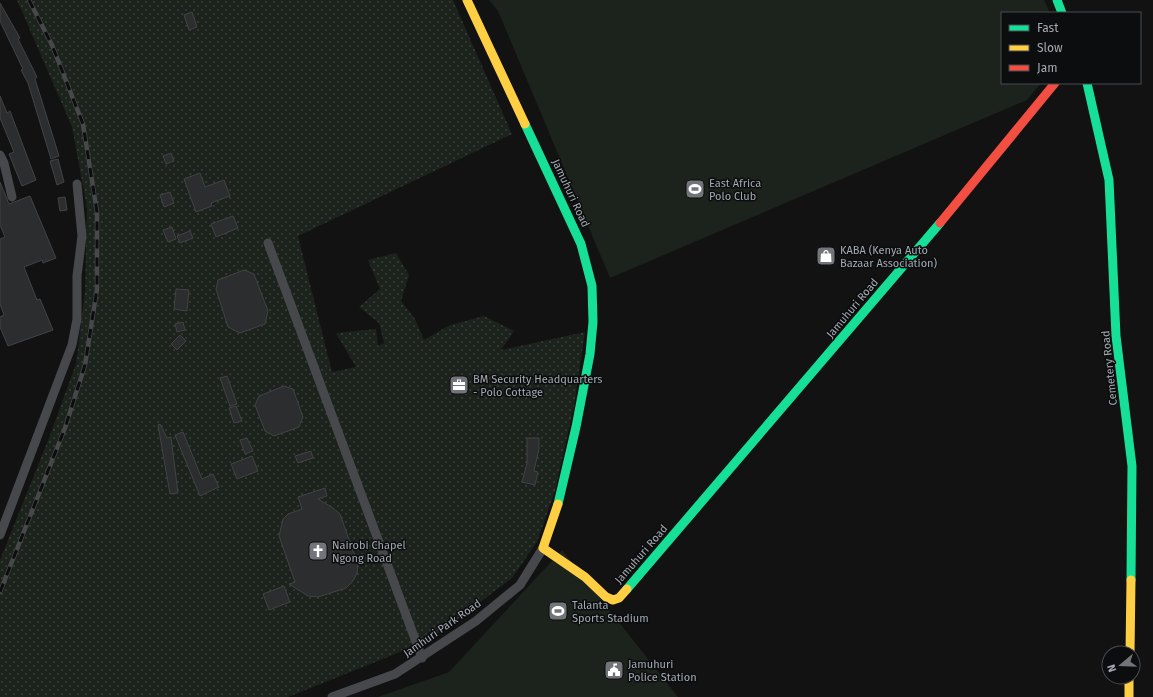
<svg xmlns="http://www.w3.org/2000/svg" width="1153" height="697" font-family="'Fira Sans',sans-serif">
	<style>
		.park { fill: #1c221c }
		.garden { fill: url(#garden-dots) }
		.building { fill: #2c2d2e; stroke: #414345 }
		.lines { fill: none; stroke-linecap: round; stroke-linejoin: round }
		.street { stroke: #46484b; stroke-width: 9 }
		.fast { stroke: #16e098; stroke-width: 9 }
		.slow { stroke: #ffcf43; stroke-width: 9 }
		.jam { stroke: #f24e42; stroke-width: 9 }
		.rail-casing { stroke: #47484a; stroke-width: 4.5 }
		.rail { stroke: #0c0d0e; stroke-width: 3; stroke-dasharray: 9; stroke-linecap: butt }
		.labels { text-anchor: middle; stroke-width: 3; stroke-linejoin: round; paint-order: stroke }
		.poi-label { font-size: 11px; fill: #a4aab2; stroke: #0c0d0e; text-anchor: start }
		.street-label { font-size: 11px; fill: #a4aab2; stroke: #0c0d0e }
	</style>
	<defs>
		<pattern id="garden-dots" width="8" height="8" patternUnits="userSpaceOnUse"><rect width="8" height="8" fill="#1c221c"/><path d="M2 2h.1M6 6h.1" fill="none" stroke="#3a3f3b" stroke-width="1.8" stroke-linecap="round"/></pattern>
	</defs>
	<rect width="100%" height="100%" fill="#121212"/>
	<!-- park -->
	<g class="park">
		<polygon points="489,0 1044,0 1050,13 1002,13 1002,83 1041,83 1027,100 610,278 498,11"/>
		<polygon points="562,550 678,697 378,697 449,672"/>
	</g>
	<!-- garden -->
	<polygon class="garden" points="17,0 453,0 512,134 298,236 332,372 356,367 336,333 376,329 378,346 384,343 379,323 359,307 380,289 368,260 396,253 409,275 401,301 415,319 424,340 450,325 484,316 514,331 501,350 585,332 574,406 555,491 537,542 512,578 430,640 288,697 0,697 0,560 49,438 76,364 85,291 87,208 72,127"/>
	<!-- building -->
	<g class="building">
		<polygon points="0,3 20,38 18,39 37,77 35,79 59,156 51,159 28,83 21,70 23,69 0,21"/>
		<polygon points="192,12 197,27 189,30 184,15"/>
		<polygon points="0,96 7,113 10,111 36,180 22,186 9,154 14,152 0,118"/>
		<polygon points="171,153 174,161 166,164 163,156"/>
		<polygon points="58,159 64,182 57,185 50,161"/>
		<polygon points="200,173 205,187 224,180 230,196 211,203 212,206 196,212 184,179"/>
		<polygon points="0,182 9,204 30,196 56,258 43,263 42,260 24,267 37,300 40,299 53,330 8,346 0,327 0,317 4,315 0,304 0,239 5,237 0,225"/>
		<polygon points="170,192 174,203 164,207 160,195"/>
		<polygon points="65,197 67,210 60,211 58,198"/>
		<polygon points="233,216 238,228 216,237 211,224"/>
		<polygon points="172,227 176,239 168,242 163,230"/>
		<polygon points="190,231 193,238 180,243 177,236"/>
		<polygon points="244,270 254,274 268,311 265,324 240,333 228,327 216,289 218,280"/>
		<polygon points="176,289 189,290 187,311 174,309"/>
		<polygon points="183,322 185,330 177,332 175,324"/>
		<polygon points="180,335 186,341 177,350 171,344"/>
		<polygon points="227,376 237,404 230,406 220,378"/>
		<polygon points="284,386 293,389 303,417 299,427 274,436 265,431 255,405 259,396"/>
		<polygon points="236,406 242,421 234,423 229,408"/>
		<polygon points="160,424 167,438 171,437 178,493 170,494 158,425"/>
		<polygon points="183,432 202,479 213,474 219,487 200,496 175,435"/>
		<polygon points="247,438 253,451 245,454 240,440"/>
		<polygon points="527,438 539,438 539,449 534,471 538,472 535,485 522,482 527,463"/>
		<polygon points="311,451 313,458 298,463 295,456"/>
		<polygon points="252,456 258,471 237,479 231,464"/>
		<polygon points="325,488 327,496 318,499 333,508 340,514 358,565 357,573 353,581 346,588 318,597 308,596 289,584 295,582 279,536 283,519 288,514 302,509 298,497"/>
		<polygon points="284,586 290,602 269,610 263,594"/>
	</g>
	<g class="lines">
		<!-- street -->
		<g class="street">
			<polyline points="0,155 4,163 12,197"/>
			<polyline points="268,243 422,658"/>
			<polyline points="0,535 72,345 77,319 77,276 82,236 77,184"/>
			<polyline points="332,697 395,674 476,621 520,585 543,548"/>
		</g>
		<!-- fast -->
		<g class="fast">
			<polyline points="1057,0 1062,13"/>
			<polyline points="1087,83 1109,180 1116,336 1132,466 1131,580"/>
			<polyline points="525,124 581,244 592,286 593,322 590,354 576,427 558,504"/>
			<polyline points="627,589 940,223"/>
		</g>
		<!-- slow -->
		<g class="slow">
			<polyline points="467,0 525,124"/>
			<polyline points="558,504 543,548 585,577 606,597 613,600 619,598 627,589"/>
			<polyline points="1130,653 1131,580"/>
			<polyline points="1129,677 1129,697"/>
		</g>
		<!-- jam -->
		<polyline class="jam" points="940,223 1055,83"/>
		<defs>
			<polyline id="rail" points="0,592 65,428 85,365 97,289 97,212 83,124 52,45 29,0"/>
		</defs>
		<!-- rail casing -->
		<use href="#rail" class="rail-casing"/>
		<!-- rail -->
		<use href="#rail" class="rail"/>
	</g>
	<!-- icons -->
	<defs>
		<symbol id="stadium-square" viewBox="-11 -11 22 22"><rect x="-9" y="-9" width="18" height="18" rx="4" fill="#71757a" stroke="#0c0d0e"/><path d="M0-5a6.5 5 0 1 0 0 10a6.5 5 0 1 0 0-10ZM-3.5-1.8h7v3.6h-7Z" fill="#fff"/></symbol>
		<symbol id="shop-square" viewBox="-11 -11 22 22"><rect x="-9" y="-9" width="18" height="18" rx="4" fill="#71757a" stroke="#0c0d0e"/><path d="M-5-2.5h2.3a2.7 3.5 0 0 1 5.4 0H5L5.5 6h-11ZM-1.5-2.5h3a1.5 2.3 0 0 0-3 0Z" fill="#fff"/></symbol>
		<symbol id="office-square" viewBox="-11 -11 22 22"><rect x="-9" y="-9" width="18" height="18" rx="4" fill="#71757a" stroke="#0c0d0e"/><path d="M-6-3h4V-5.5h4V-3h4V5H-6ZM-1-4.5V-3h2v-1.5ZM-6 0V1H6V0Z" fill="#fff"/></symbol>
		<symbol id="church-square" viewBox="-11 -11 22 22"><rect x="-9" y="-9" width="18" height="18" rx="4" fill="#71757a" stroke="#0c0d0e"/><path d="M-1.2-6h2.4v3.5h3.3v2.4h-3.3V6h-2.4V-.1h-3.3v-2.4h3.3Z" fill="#fff"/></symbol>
		<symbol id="civic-square" viewBox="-11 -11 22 22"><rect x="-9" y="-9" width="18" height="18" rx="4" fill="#71757a" stroke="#0c0d0e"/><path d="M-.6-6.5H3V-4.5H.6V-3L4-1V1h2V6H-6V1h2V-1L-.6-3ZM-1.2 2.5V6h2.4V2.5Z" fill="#fff"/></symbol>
	</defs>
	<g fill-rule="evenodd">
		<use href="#stadium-square" x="684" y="178" width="22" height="22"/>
		<use href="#shop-square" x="815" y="245" width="22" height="22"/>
		<use href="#office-square" x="448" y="374" width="22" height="22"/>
		<use href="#church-square" x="307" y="540" width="22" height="22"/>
		<use href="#stadium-square" x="547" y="600" width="22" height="22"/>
		<use href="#civic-square" x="603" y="659" width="22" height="22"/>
	</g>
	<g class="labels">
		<!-- poi labels -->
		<g class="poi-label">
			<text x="709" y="187">East Africa<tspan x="709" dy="13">Polo Club</tspan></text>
			<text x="840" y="254">KABA (Kenya Auto<tspan x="840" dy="13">Bazaar Association)</tspan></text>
			<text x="473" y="383">BM Security Headquarters<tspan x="473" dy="13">- Polo Cottage</tspan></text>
			<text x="332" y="549">Nairobi Chapel<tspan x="332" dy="13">Ngong Road</tspan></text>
			<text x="572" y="609">Talanta<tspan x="572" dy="13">Sports Stadium</tspan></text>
			<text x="628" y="668">Jamuhuri<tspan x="628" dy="13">Police Station</tspan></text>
		</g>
		<!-- street labels -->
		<g class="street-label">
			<text transform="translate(571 193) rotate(65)" y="4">Jamuhuri Road</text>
			<text transform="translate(852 308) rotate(-50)" y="4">Jamuhuri Road</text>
			<text transform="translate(1109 368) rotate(-96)" y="4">Cemetery Road</text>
			<text transform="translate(641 554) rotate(-49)" y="4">Jamuhuri Road</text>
			<text transform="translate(442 628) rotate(-35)" y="4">Jamhuri Park Road</text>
		</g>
	</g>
	<!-- legend -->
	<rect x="1001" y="12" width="140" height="72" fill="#0c0d0e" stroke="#494c50"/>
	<rect x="1009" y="25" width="20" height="6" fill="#16e098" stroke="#494c50"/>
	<text x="1037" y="32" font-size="12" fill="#a4aab2">Fast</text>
	<rect x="1009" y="45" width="20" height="6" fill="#ffcf43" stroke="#494c50"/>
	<text x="1037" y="52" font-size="12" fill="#a4aab2">Slow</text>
	<rect x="1009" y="65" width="20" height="6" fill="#f24e42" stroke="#494c50"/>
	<text x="1037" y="72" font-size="12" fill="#a4aab2">Jam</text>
	<!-- north arrow -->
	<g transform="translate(1121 665) rotate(251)"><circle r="19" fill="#0c0d0e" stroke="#494c50"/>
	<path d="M0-3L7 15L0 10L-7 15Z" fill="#71757a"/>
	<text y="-6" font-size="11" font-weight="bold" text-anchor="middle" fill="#a4aab2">N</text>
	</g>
</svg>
